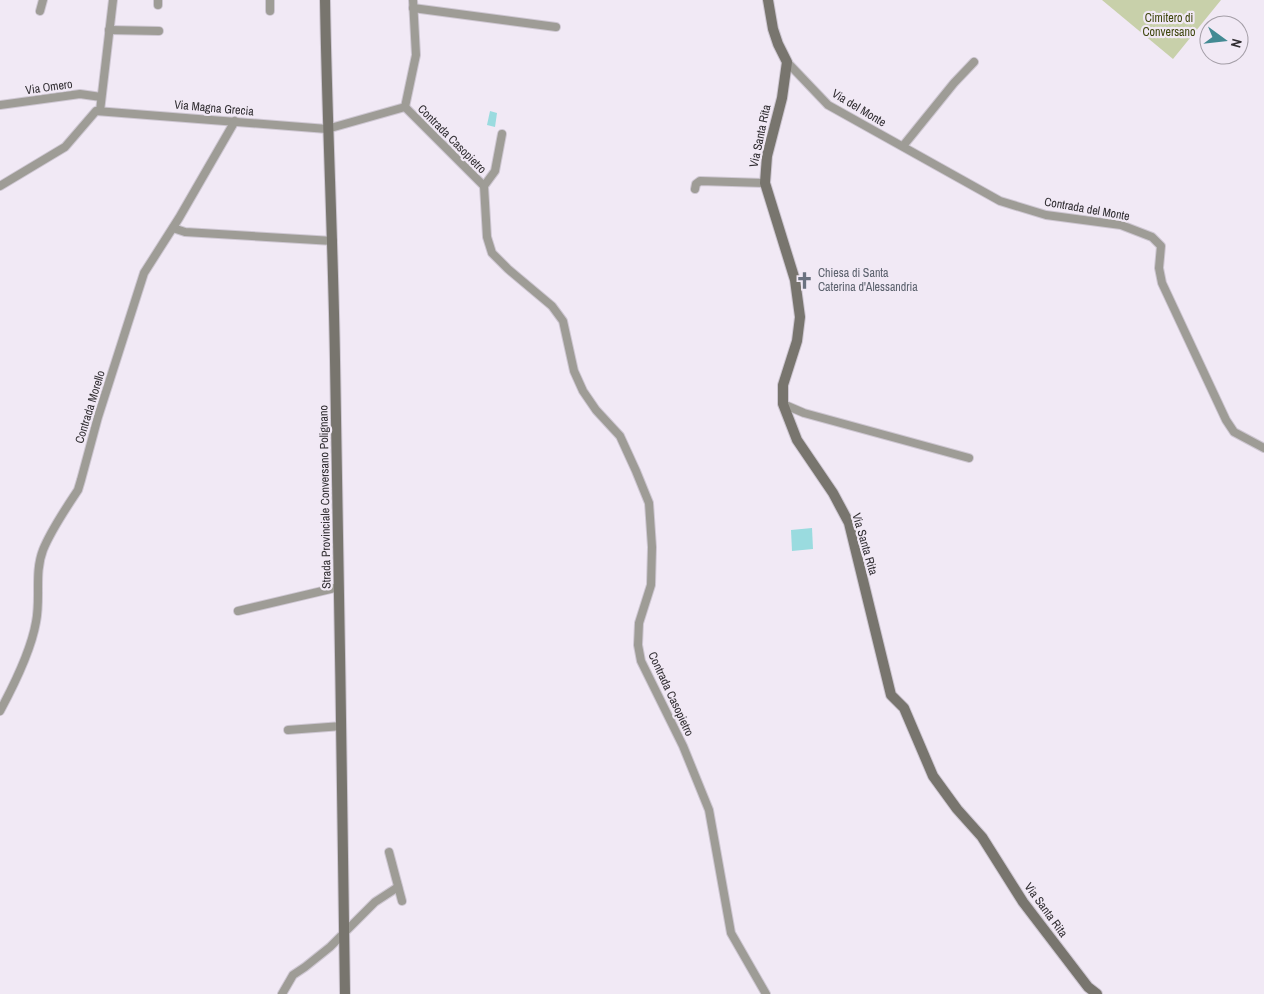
<svg xmlns="http://www.w3.org/2000/svg" width="1264" height="994" font-family="'Archivo Narrow',sans-serif">
	<style>
		.green { fill: #c8d0aa }
		.water { fill: #9adbdf }
		.lines { fill: none; stroke-linecap: round; stroke-linejoin: round }
		.street-casing { stroke: #cec7d2; stroke-width: 10 }
		.secondary-casing { stroke: #cec7d2; stroke-width: 12 }
		.street { stroke: #9e9c96; stroke-width: 8 }
		.secondary { stroke: #78756e; stroke-width: 10 }
		.labels { text-anchor: middle; stroke-width: 4.5; stroke-linejoin: round; paint-order: stroke }
		.park-label { font-size: 12px; fill: #3e450d; stroke: #f1e9f5 }
		.street-label { font-size: 12px; fill: #312e32; stroke: #f1e9f5 }
		.worship-label { font-size: 12px; fill: #5b616d; stroke: #f1e9f5; text-anchor: start }
	</style>
	<rect width="100%" height="100%" fill="#f1e9f5"/>
	<!-- green -->
	<polygon class="green" points="1102,0 1221,0 1173,59"/>
	<!-- water -->
	<g class="water">
		<polygon points="490,111 497,113 495,127 487,125"/>
		<polygon points="812,528 813,549 792,551 791,530"/>
	</g>
	<g class="lines">
		<defs>
			<g id="street">
				<polyline points="270,0 270,11"/>
				<polyline points="158,5 158,0"/>
				<polyline points="413,8 556,27"/>
				<polyline points="40,11 43,0"/>
				<polyline points="109,30 159,31"/>
				<polyline points="787,62 828,105 1000,201 1046,215 1121,225 1152,237 1161,246 1159,268 1162,283 1226,420 1234,432 1264,448"/>
				<polyline points="0,105 80,94 101,97"/>
				<polyline points="405,107 416,55 413,0"/>
				<polyline points="100,111 113,0"/>
				<polyline points="903,146 954,83 974,62"/>
				<polyline points="0,186 65,147 96,111 327,129 405,107 484,186 487,237 492,253 508,269 552,306 563,321 574,371 583,391 596,410 620,436 636,471 649,503 652,547 651,585 639,623 638,645 641,661 683,746 709,810 731,933 766,994"/>
				<polyline points="484,186 495,171 502,134"/>
				<polyline points="695,189 696,184 700,181 765,183"/>
				<polyline points="173,228 185,232 333,241"/>
				<polyline points="783,404 804,413 969,458"/>
				<polyline points="238,611 339,587"/>
				<path d="M0,711C14,685 31,651 36,622C41,598 34,573 43,550C51,530 66,508 78,490L81,480L98,417L144,273L179,218L235,121"/>
				<polyline points="288,730 342,726"/>
				<polyline points="389,852 402,901"/>
				<polyline points="282,994 293,975 305,967 330,947 375,902 398,887"/>
			</g>
			<g id="secondary">
				<path d="M325,0C327,120 333,240 335,360C340,571 341,783 345,994"/>
				<polyline points="768,0 773,29 778,44 787,62 782,98 767,156 765,183 795,280 800,317 797,341 783,385 783,404 797,440 833,493 849,523 891,695 904,708 933,776 957,809 982,837 1023,902 1088,987 1097,994"/>
			</g>
		</defs>
		<!-- street casing -->
		<use href="#street" class="street-casing"/>
		<!-- secondary casing -->
		<use href="#secondary" class="secondary-casing"/>
		<!-- street -->
		<use href="#street" class="street"/>
		<!-- secondary -->
		<use href="#secondary" class="secondary"/>
	</g>
	<!-- icons -->
	<defs>
		<symbol id="church-bare" viewBox="-9 -9 18 18"><path d="M-1.2-6h2.4v3.5h3.3v2.4h-3.3V6h-2.4V-.1h-3.3v-2.4h3.3Z" fill="#6b7280" stroke="#f1e9f5" stroke-width="2.5" paint-order="stroke"/></symbol>
	</defs>
	<g fill-rule="evenodd">
		<use href="#church-bare" x="792" y="268" width="25" height="25"/>
	</g>
	<g class="labels">
		<!-- park labels -->
		<g class="park-label">
			<text x="1169" y="22">Cimitero di<tspan x="1169" dy="14">Conversano</tspan></text>
		</g>
		<!-- street labels -->
		<g class="street-label">
			<text transform="translate(49 87) rotate(-8)" y="4">Via Omero</text>
			<text transform="translate(214 108) rotate(5)" y="4">Via Magna Grecia</text>
			<text transform="translate(859 108) rotate(31)" y="4">Via del Monte</text>
			<text transform="translate(760 136) rotate(-78)" y="4">Via Santa Rita</text>
			<text transform="translate(452 139) rotate(45)" y="4">Contrada Casopietro</text>
			<text transform="translate(1087 209) rotate(10)" y="4">Contrada del Monte</text>
			<text transform="translate(90 407) rotate(-73)" y="4">Contrada Morello</text>
			<text transform="translate(325 497) rotate(-91)" y="4">Strada Provinciale Conversano Polignano</text>
			<text transform="translate(865 544) rotate(74)" y="4">Via Santa Rita</text>
			<text transform="translate(671 694) rotate(65)" y="4">Contrada Casopietro</text>
			<text transform="translate(1046 910) rotate(54)" y="4">Via Santa Rita</text>
		</g>
		<!-- worship labels -->
		<g class="worship-label">
			<text x="818" y="277">Chiesa di Santa<tspan x="818" dy="14">Caterina d'Alessandria</tspan></text>
		</g>
	</g>
	<!-- north arrow -->
	<g transform="translate(1224 40) rotate(105)"><circle r="24" fill="#f1e9f5" stroke="#a49ea7"/>
	<path d="M0-4L9 19L0 12L-9 19Z" fill="#438a93"/>
	<text y="-8" font-size="14" font-weight="bold" text-anchor="middle" fill="#312e32">N</text>
	</g>
</svg>
